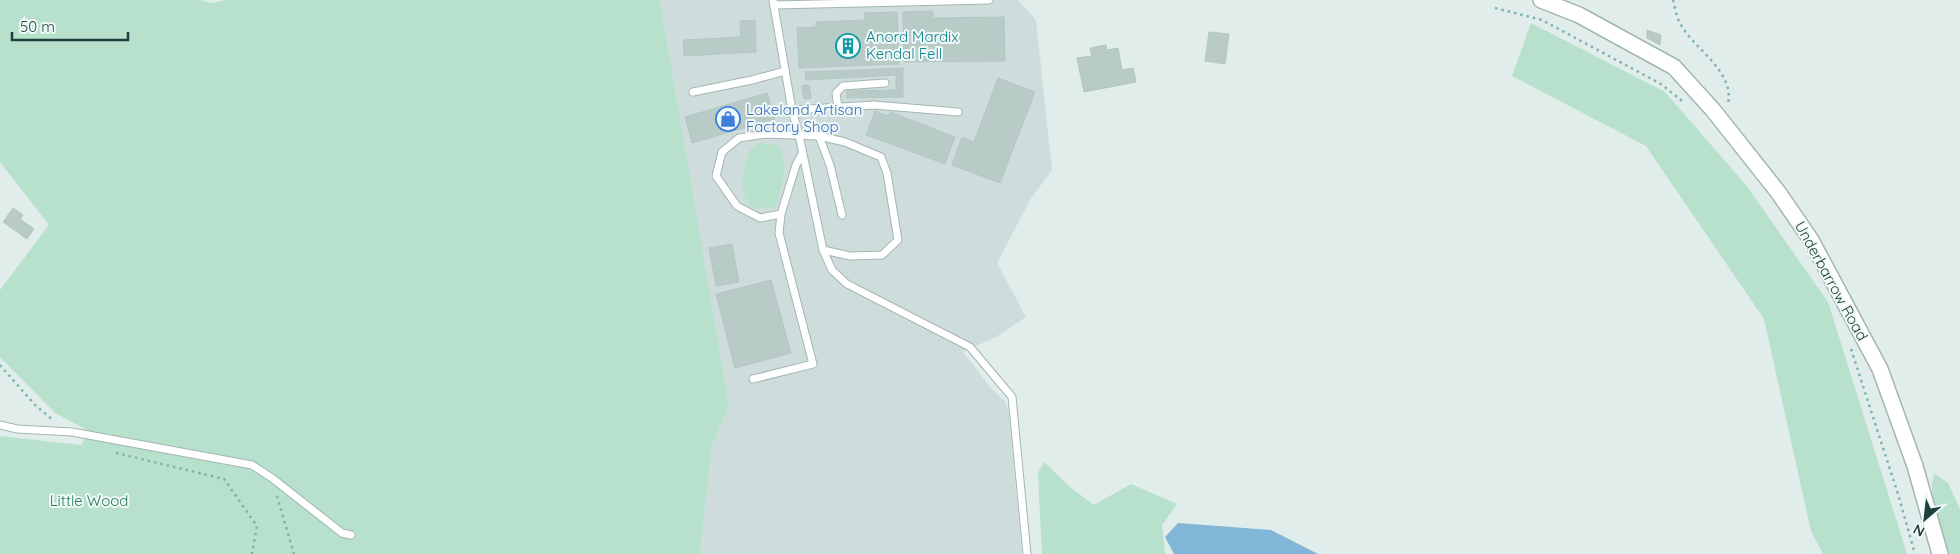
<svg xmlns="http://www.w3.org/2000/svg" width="1960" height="554" font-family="Quicksand,sans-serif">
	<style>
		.built { fill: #cedddb }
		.green { fill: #b7e1cc }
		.water { fill: #82b6d9 }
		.building { fill: #b8cbc7; stroke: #b2c7c4 }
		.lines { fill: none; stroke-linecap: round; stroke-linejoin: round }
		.service-casing { stroke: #a2b6b3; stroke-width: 9 }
		.tertiary-casing { stroke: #a2b6b3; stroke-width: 18 }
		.path { stroke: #7db4b1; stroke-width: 2.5; stroke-dasharray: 2.5 4; stroke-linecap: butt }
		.service { stroke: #fff; stroke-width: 7 }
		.tertiary { stroke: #fff; stroke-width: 15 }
		.labels { text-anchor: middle; stroke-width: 4; stroke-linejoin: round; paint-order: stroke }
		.culture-label { font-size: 15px; fill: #0d838f; stroke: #f1f9f7; text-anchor: start }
		.shop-label { font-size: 15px; fill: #366cbe; stroke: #f1f9f7; text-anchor: start }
		.street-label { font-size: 15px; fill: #1f403f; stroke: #f1f9f7 }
		.park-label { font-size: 15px; fill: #247b5b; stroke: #f1f9f7 }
	</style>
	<rect width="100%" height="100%" fill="#e0edea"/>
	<!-- built -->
	<polygon class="built" points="660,0 1018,0 1036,20 1052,170 1030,200 997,263 1026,317 996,337 963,352 991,388 1006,402 1009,415 1022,554 700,554 712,446 729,405"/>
	<!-- green -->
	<g class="green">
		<polygon points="0,0 200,0 211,3 226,0 660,0 729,405 712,446 700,554 0,554 0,436 82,445 87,430 55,413 0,357 0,290 49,225 0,162"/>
		<polygon points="1531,23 1665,92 1746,185 1828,302 1907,554 1823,554 1811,531 1764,319 1646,146 1512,76"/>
		<path d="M759,143L778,145C791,163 781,185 776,205L773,208L751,207C736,186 743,171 750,149Z"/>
		<polygon points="1044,462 1070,487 1094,505 1131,484 1177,504 1162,525 1165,554 1042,554 1038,473"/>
		<path d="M1934,473L1948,483L1960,509V554H1949C1941,530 1927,499 1934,473Z"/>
	</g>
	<!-- water -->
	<polygon class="water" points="1178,523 1271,530 1318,554 1174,554 1165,537"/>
	<!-- building -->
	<g class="building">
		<polygon points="933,11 933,18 1004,17 1005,61 904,62 903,12"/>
		<polygon points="897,12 899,64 799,68 797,28 816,27 816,22 865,20 864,13"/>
		<polygon points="755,20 756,52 684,56 683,40 741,37 740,21"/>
		<polygon points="1647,30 1661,35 1660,45 1647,38"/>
		<polygon points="1209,32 1229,34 1225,64 1205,61"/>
		<polygon points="1106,45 1107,50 1118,48 1122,70 1133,68 1136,82 1084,92 1077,58 1092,56 1090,48"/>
		<polygon points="903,68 903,97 847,98 847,91 896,90 896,75 806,80 805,72"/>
		<polygon points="998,78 1035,92 1000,183 952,165 962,137 974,142"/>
		<polygon points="809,85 811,98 804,99 802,86"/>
		<polygon points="767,93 775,119 692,143 685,117"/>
		<polygon points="875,111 888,116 890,112 955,137 945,164 866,135"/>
		<polygon points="13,208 23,215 20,219 34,229 27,239 3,222"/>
		<polygon points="732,244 739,282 716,286 709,248"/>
		<polygon points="771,280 791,353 735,368 716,294"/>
	</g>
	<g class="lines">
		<defs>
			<g id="service">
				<polyline points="773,0 792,110 799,135 823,250 832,270 847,284 970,347 1012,397 1027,554"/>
				<polyline points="774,5 989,0"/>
				<polyline points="693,92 752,80 785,71"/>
				<polyline points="838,108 836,93 843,86 885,83"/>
				<polyline points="792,110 874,105 958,112"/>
				<polyline points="819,136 830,165 842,215"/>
				<polyline points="802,154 796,165 781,214 760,218 737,206 716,176 722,152 739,138 766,134 819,136 845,142 881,157 887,173 898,240 882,255 850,256 823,250"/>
				<polyline points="753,379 813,364 779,233 781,214"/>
				<polyline points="0,425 17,429 72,432 252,465 272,478 342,533 351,535"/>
			</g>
			<polyline id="tertiary" points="1541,0 1579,15 1674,67 1713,110 1778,192 1811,240 1880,369 1915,466 1940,554"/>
		</defs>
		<!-- service casing -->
		<use href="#service" class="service-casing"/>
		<!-- tertiary casing -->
		<use href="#tertiary" class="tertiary-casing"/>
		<!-- path -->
		<g class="path">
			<path d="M1673,0C1675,7 1676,16 1680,23C1693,49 1735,70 1728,104"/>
			<polyline points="1495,8 1542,20 1661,84 1682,101"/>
			<polyline points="1851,349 1898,494 1915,554"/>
			<polyline points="0,365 35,405 53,420"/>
			<polyline points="116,453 224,479 257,526 252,554"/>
			<polyline points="277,496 294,554"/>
		</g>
		<!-- service -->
		<use href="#service" class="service"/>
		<!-- tertiary -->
		<use href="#tertiary" class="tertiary"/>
	</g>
	<!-- icons -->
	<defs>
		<symbol id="building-ring" viewBox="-11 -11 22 22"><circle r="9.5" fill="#f1f9f7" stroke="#0f9aa8" stroke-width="1.5"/><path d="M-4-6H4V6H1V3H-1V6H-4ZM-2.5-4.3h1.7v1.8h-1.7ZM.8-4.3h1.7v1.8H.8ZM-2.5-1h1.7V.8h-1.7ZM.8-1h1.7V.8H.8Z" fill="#0f9aa8"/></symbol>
		<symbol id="shop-ring" viewBox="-11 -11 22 22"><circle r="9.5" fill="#f1f9f7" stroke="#3f7fe0" stroke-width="1.5"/><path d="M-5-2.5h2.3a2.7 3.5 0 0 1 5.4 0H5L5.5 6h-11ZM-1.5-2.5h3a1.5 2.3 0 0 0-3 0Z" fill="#3f7fe0"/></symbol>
	</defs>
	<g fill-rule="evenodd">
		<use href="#building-ring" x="834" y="32" width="28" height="28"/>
		<use href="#shop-ring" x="714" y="105" width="28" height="28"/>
	</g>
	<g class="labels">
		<!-- culture labels -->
		<g class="culture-label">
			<text x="866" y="42">Anord Mardix<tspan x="866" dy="17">Kendal Fell</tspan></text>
		</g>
		<!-- shop labels -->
		<g class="shop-label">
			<text x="746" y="115">Lakeland Artisan<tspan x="746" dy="17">Factory Shop</tspan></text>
		</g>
		<!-- street labels -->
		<g class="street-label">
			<text transform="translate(1831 281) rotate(61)" y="5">Underbarrow Road</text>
		</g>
		<!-- park labels -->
		<g class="park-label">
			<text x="89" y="506">Little Wood</text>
		</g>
	</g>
	<!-- north arrow -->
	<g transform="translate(1925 519) rotate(208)" stroke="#f1f9f7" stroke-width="4" paint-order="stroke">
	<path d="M0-4L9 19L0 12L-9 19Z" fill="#1f403f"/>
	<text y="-8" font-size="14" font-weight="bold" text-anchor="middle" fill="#1f403f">N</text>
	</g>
	<!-- scale -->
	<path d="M12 32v8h116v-8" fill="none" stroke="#1f403f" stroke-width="2.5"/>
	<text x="20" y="32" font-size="15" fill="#1f403f" stroke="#f1f9f7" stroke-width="4" paint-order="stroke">50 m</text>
</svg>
